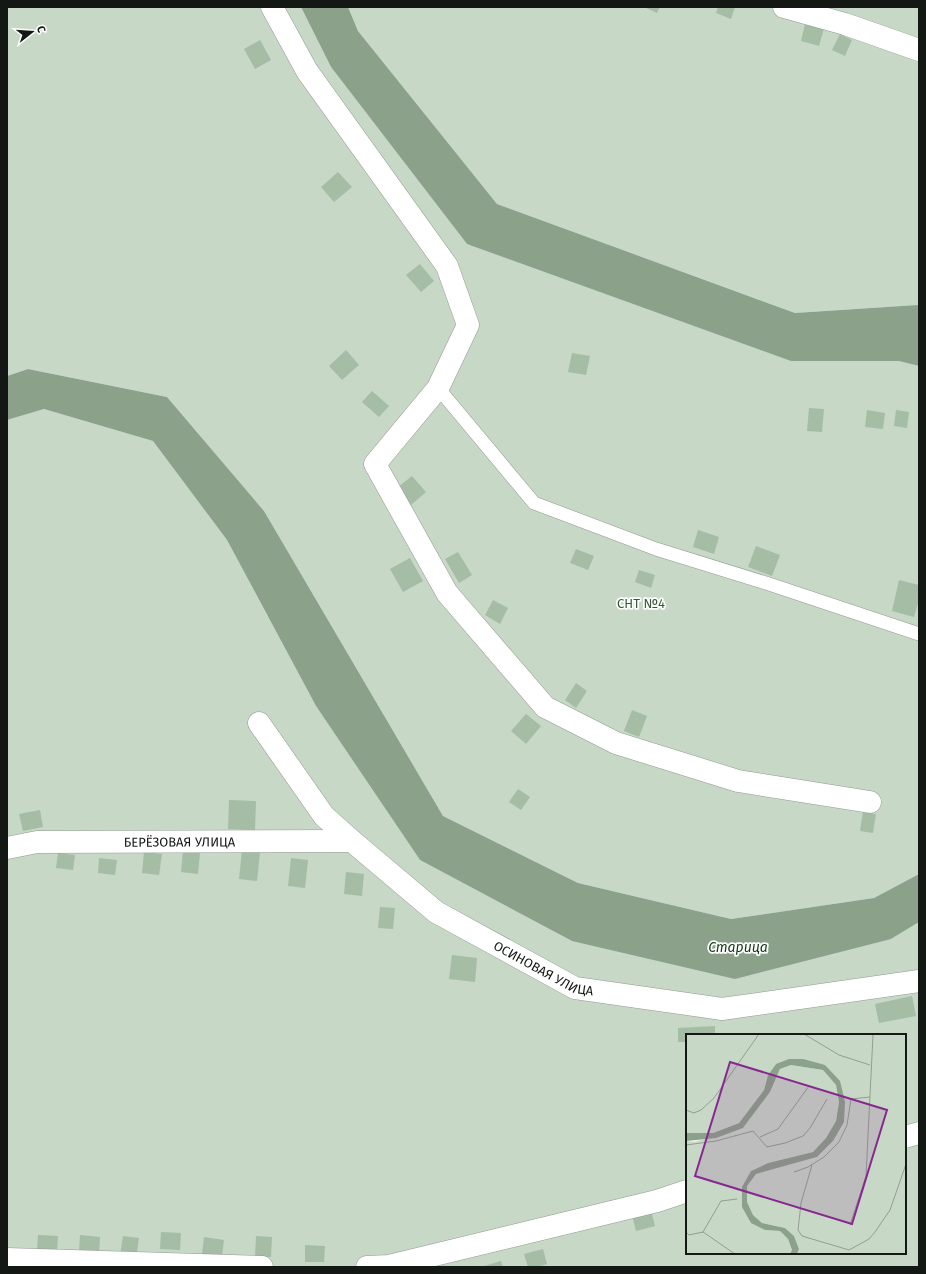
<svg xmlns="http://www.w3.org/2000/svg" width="926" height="1274" font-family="'Fira Sans',sans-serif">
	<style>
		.green { fill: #c7d8c6; fill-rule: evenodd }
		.water { fill: #8ba18a }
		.building { fill: #a5bca5 }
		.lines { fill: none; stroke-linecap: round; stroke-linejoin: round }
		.service-casing { stroke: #909b8f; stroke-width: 14 }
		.minor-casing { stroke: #909b8f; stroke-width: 23 }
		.service { stroke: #fff; stroke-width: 13 }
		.minor { stroke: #fff; stroke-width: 22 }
		.labels { text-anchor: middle; stroke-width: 3.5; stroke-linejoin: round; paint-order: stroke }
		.park-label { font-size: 13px; fill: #355935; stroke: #fff }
		.street-label { font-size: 13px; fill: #141814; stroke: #fff }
		.water-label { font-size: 14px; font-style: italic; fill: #153917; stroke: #fff }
		.inset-road { fill: none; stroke: #949d94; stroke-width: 1 }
		.view { fill: #882790; fill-opacity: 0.15; stroke: #882790; stroke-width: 2 }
		.inset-edge { fill: none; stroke: #141814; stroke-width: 2 }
	</style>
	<rect width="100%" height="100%" fill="#e9f6e9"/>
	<!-- green -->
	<g class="green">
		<polygon points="7,7 301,7 331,67 467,244 919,366 919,874 874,898 731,919 578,883 443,816 264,511 167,397 28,369 7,376"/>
		<polygon points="348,7 919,7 919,306 917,305 795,313 497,204 358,31"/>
		<path d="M44,409L153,441L227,540L316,706L420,860L572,941L891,939L919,922V1267H7V420ZM687,1035H905V1253H687Z"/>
	</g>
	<!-- water -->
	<g class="water">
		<polygon points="301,7 348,7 358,31 497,204 795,313 917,305 919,306 919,366 899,361 791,361 467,244 331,67"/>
		<polygon points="28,369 167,397 264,511 443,816 578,883 731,919 874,898 919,874 919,922 891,939 735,979 572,941 420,860 316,706 227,540 153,441 44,409 7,420 7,376"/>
	</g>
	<!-- building -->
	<g class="building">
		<polygon points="644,7 660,7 657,13"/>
		<polygon points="718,7 735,7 731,19 716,13"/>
		<polygon points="806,20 825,25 819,46 801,41"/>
		<polygon points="840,34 852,40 845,56 832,50"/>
		<polygon points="260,40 271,60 255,69 244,49"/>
		<polygon points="338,172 352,187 334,202 321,187"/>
		<polygon points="420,264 434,281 421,292 406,275"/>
		<polygon points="346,350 359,365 342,380 329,366"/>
		<polygon points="572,353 590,356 586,375 568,372"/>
		<polygon points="372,391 389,406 379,417 362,402"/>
		<polygon points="809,408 824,409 822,432 807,431"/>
		<polygon points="867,410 885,413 883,429 865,427"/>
		<polygon points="896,410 909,412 907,428 894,426"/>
		<polygon points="412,476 426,492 411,505 397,488"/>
		<polygon points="698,530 719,537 714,554 693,547"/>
		<polygon points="756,546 780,555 772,576 748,567"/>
		<polygon points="576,549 594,556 588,570 570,563"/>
		<polygon points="458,552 472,575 459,583 445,559"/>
		<polygon points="410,558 423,581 403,592 390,569"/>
		<polygon points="639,570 655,575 651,588 635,582"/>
		<polygon points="899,580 919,585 919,600 914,617 892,611"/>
		<polygon points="493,600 508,608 500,624 485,615"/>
		<polygon points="576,683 587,691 576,708 565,700"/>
		<polygon points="632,710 647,716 639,737 624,731"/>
		<polygon points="526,714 541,726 526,744 511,731"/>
		<polygon points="518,789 530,797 521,810 509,802"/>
		<polygon points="229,800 256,801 255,830 228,829"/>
		<polygon points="40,810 43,827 23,831 19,814"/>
		<polygon points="863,812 876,814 873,833 860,831"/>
		<polygon points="242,850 260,852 257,881 239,879"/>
		<polygon points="183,851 200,853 198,874 181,872"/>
		<polygon points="144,852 162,854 159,875 142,873"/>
		<polygon points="58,853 75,855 73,870 56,868"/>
		<polygon points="99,858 117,860 115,875 98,873"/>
		<polygon points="291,858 308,860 305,888 288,886"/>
		<polygon points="346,872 364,874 362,896 344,894"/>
		<polygon points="380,907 395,908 393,929 378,928"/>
		<polygon points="452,955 477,958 475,982 449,979"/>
		<polygon points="912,996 916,1016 879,1023 875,1004"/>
		<polygon points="715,1026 715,1035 687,1035 687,1042 678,1042 678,1028"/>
		<polygon points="651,1210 655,1226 636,1231 632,1215"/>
		<polygon points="161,1232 181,1233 180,1250 160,1249"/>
		<polygon points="38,1235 58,1236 57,1253 37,1251"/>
		<polygon points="80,1235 100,1237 99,1253 79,1252"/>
		<polygon points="123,1236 139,1238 136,1258 120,1255"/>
		<polygon points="256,1236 272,1237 271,1257 255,1256"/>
		<polygon points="204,1237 224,1240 222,1256 202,1254"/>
		<polygon points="305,1245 325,1246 324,1262 305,1262"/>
		<polygon points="543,1249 547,1264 538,1267 528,1267 524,1254"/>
		<polygon points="501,1261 503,1267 481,1267"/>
	</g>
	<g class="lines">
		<defs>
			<polyline id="service" points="438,388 534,503 656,549 769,584 919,634"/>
			<g id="minor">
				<polyline points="272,7 307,71 447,266 468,325 438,388 375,464 447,593 545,707 616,743 738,781 870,802"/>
				<polyline points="784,7 845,24 919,50"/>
				<path id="s1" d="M259,723L324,816L352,841L436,912L575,988L722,1009L919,981"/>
				<path id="s2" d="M7,848L37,842L352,841"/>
				<polyline points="905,1137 919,1133"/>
				<polyline points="7,1259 262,1267"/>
				<polyline points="367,1267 389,1266 657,1201 687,1191"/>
			</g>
		</defs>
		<!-- service casing -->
		<use href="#service" class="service-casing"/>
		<!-- minor casing -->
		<use href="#minor" class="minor-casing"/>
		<!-- service -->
		<use href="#service" class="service"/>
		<!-- minor -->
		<use href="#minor" class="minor"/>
	</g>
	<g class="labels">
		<!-- park labels -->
		<g class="park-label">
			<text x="641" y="608">СНТ №4</text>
		</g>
		<!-- street labels -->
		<g class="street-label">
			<text dy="5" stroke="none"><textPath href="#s2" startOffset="173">БЕРЁЗОВАЯ УЛИЦА</textPath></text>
			<text dy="5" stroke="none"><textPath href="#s1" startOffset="383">ОСИНОВАЯ УЛИЦА</textPath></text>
		</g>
		<!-- water labels -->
		<g class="water-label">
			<text x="738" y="952">Старица</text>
		</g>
	</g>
	<!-- overview -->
	<g transform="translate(686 1034)">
		<rect width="220" height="220" fill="#e9f6e9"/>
		<path d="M0,0H220V220H111L113,215L108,202L99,194L76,189L67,181L61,168V152L69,140L131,123L147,107L159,68L139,31L90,30L82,41L78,56L53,89L27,99H0ZM105,31L137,36L150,51L153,68L150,87L140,104L127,118L82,129L65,137L56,173L79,196L94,197L102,205L106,216L104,220H0V107L8,108L57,94L84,58L94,35Z" fill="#c7d8c6"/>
		<path d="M103,25H117L139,31L154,47L159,68L158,88L147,107L131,123L70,140L61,152V168L67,181L76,189L99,194L108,202L113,215L111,220H104L106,216L102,205L94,197L79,196L65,189L56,173V153L65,137L82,129L127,118L140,104L150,87L153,68L150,51L137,36L105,31L94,35L84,58L57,94L30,104L0,107V99H27L53,89L78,56L82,41L90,30Z" fill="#8ba18a"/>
		<path class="inset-road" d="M118,0L153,21L184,31M220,48V61M0,76L8,79L15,76L28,64L73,0M74,103L92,95L123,52M0,111L30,107L67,97L81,113L99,109L117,102L124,94L141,65M126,131L115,169L112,196L116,202L163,216L183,205L189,198L204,176L220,130M108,138L122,133L138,123L153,108L161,91L165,65L184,63M164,191L180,142L187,1L183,0M0,198L3,201L17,198L49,220M17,198L35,167L51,165"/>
		<path class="view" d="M44,28L201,76L166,190L9,142Z"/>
		<rect width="220" height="220" class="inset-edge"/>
	</g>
	<!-- border -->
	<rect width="926" height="1274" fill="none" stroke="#141814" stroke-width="16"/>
	<!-- north arrow -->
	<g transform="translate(32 32) rotate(73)" stroke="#ffffff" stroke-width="3" paint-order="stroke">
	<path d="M0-3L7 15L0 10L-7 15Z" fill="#141814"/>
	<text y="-6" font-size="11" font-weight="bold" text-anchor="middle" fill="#141814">С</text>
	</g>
</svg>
